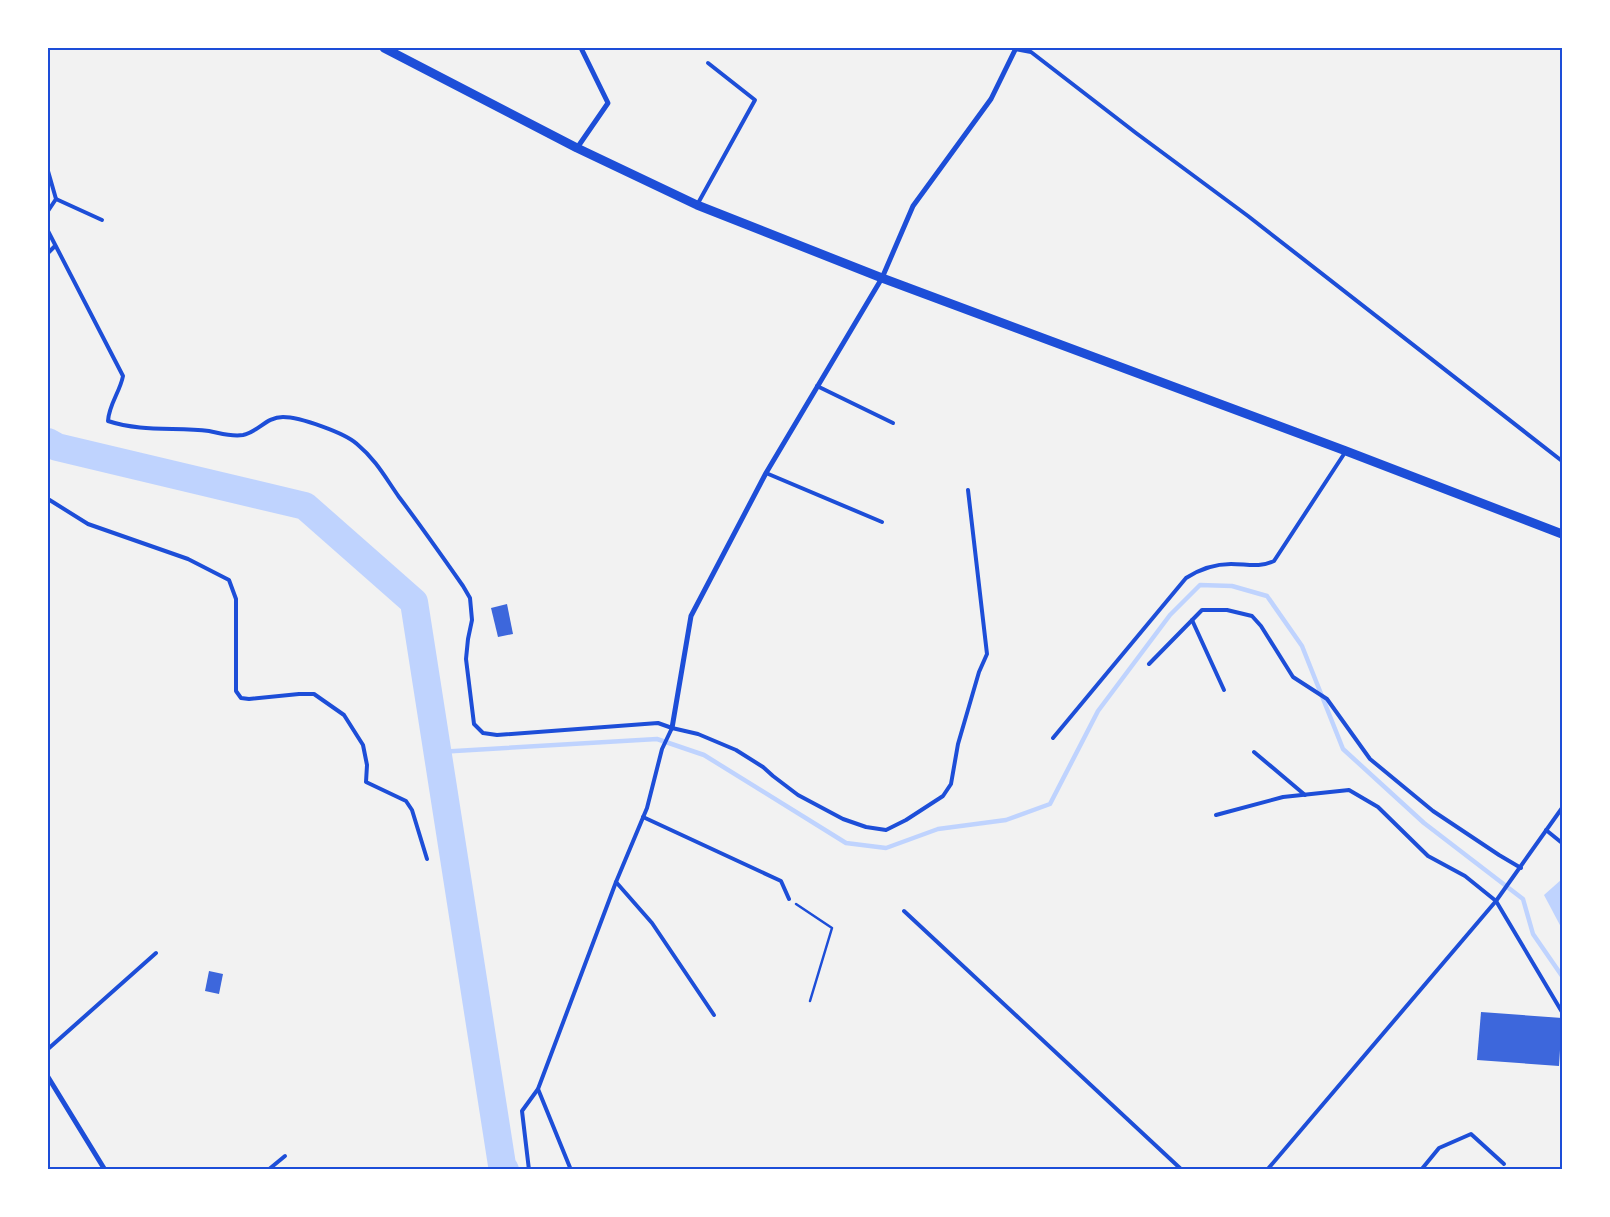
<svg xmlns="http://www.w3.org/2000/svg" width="1610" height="1217" font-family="Figtree,sans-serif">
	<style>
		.water { fill: #bfd3fe }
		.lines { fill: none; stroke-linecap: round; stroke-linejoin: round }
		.stream { stroke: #bfd3fe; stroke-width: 4.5 }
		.river { stroke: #bfd3fe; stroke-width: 28 }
		.building { fill: #3d67dc }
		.path { stroke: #1d4ed8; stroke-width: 2.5 }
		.service { stroke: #1d4ed8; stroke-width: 4 }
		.minor { stroke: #1d4ed8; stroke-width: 5 }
		.tertiary { stroke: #1d4ed8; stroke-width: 9 }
		.neatline { fill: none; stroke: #1d4ed8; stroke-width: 2 }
	</style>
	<rect width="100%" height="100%" fill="#f2f2f2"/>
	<!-- water -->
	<polygon class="water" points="1562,879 1562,929 1544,895"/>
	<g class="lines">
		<!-- stream -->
		<polyline class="stream" points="438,752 657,739 704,755 846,843 886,848 938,829 1006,820 1050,804 1098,711 1170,615 1200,585 1232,586 1267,596 1302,646 1343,749 1424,823 1523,899 1533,934 1562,976"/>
		<!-- river -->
		<polyline class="river" points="48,442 57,447 305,506 414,602 502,1165 505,1170"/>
	</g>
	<!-- building -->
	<g class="building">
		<polygon points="507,604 513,634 498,637 491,608"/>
		<polygon points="209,971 223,974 219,994 205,991"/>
		<polygon points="1481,1012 1562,1018 1559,1066 1477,1060"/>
	</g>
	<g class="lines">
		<!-- path -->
		<polyline class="path" points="796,904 832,928 810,1001"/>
		<!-- service -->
		<g class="service">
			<polyline points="1015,49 1031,52 1136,133 1248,216 1562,461"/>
			<polyline points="48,171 56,199 48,211"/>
			<polyline points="56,199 102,220"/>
			<polyline points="697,205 755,100 708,63"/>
			<path d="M48,231L123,376C120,392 109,404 108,421C141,432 175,427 209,431C220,433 231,437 243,435C258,432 266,417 283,417C300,417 345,433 357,444C376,460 385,477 399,497C421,526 442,556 463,586L470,598L472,620L468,639L466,659L474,724L483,733L497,735L658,723L672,728L698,734L736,750L763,767L773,776L798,795L843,819L866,827L886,830L906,820L943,796L951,784L958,744L979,672L987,654L968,490"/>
			<polyline points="48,253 55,246"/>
			<polyline points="817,386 893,423"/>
			<polyline points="766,473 882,522"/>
			<polyline points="48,499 88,524 188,559 229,580 236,599 236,691 241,698 249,699 299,694 314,694 344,715 363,745 367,765 366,782 406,801 412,810 427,859"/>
			<polyline points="1192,620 1224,690"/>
			<polyline points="1149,664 1202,610 1227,610 1252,616 1261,626 1293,677 1327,699 1370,759 1433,811 1499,855 1521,868"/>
			<path d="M1053,738L1186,578C1200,569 1214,564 1231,564C1247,564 1259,568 1274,561L1346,451"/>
			<polyline points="1254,752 1305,795"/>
			<polyline points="1216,815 1283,797 1349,790 1378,807 1428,856 1465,876 1496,901 1562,1012"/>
			<polyline points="643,817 781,881 789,899"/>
			<polyline points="1546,830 1562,843"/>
			<polyline points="616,882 652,923 714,1015"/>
			<polyline points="904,911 1182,1170"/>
			<polyline points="48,1049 156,953"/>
			<polyline points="538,1089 571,1170"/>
			<polyline points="268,1170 285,1156"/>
			<polyline points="529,1170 522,1111 538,1089 616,882 647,808 662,749 672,728"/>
			<polyline points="1267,1170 1496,901 1562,808"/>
			<polyline points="1421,1170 1439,1148 1471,1134 1504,1164"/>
		</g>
		<!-- minor -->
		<g class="minor">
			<polyline points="577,148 608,103 581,48"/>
			<polyline points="672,728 691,616 766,473 882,278 913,206 991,99 1016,48"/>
			<polyline points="48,1077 105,1170"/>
		</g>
		<!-- tertiary -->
		<polyline class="tertiary" points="384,48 577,148 697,205 882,278 1346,451 1562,534"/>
	</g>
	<!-- border -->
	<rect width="1610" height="1217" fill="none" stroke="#ffffff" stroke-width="98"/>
	<rect x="49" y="49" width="1512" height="1119" class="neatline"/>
</svg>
